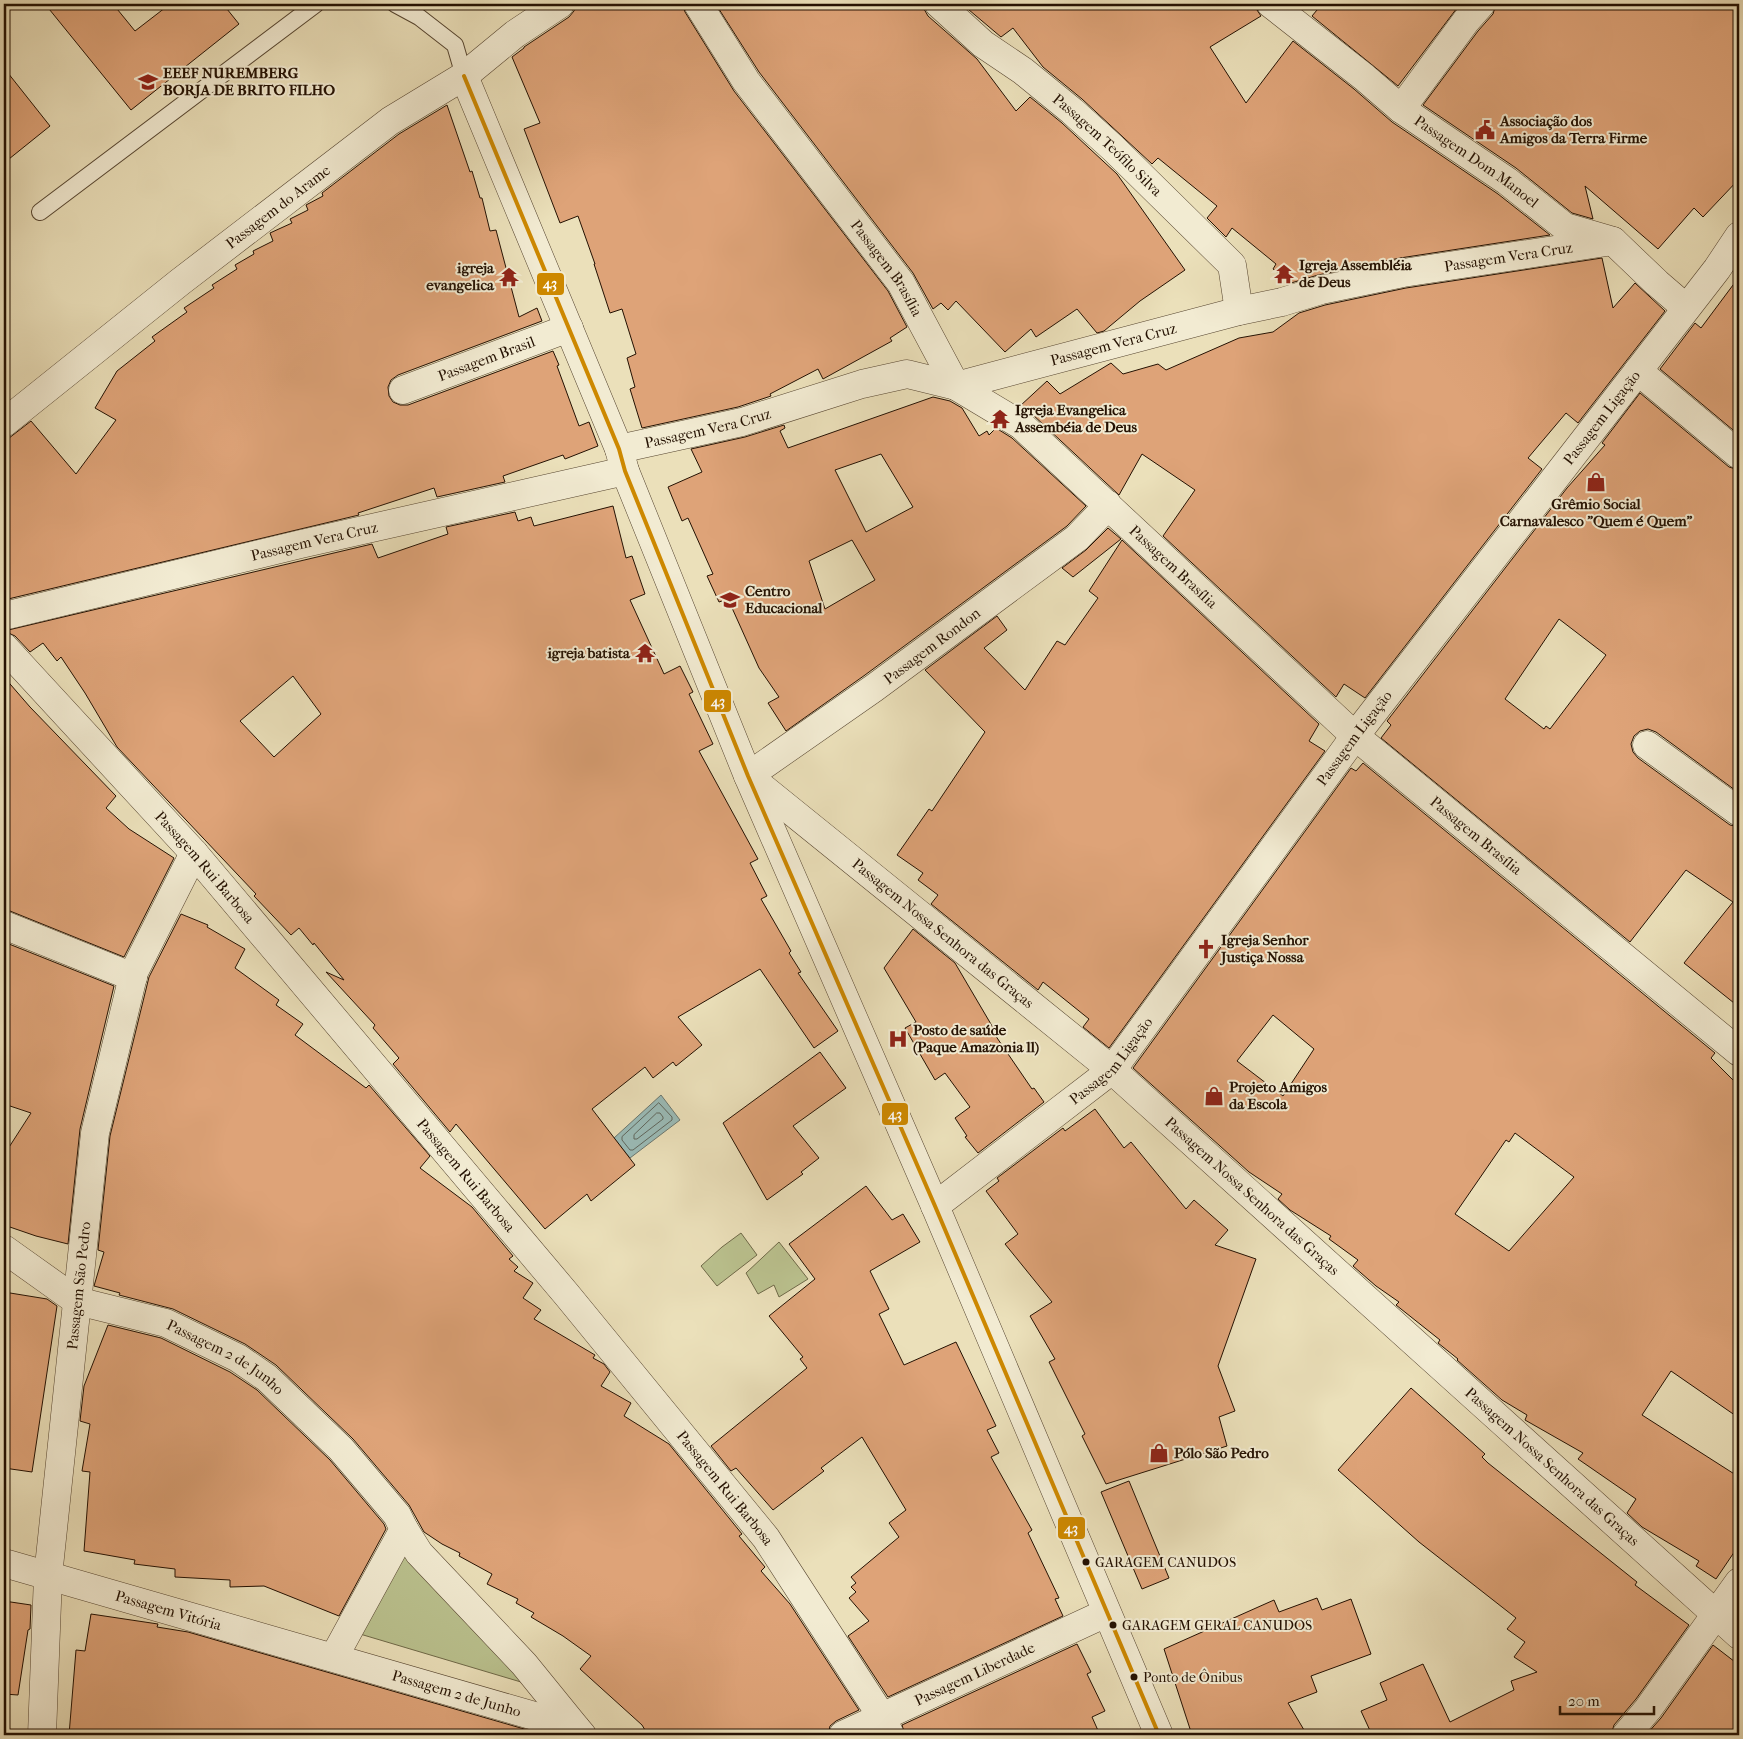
<svg xmlns="http://www.w3.org/2000/svg" width="1743" height="1739" font-family="'IM FELL French Canon',serif">
	<style>
		.green { fill: #bac18e; stroke: #6f6948 }
		.water { fill: #9abbb7; stroke: #6b776f }
		.lines { fill: none; stroke-linecap: round; stroke-linejoin: round }
		.shore { stroke: #5f665c; stroke-width: 1 }
		.building { fill: #dea378; stroke: #241102; fill-rule: evenodd }
		.service-casing { stroke: #564530; stroke-width: 18 }
		.minor-casing { stroke: #564530; stroke-width: 29 }
		.service { stroke: #f2ebd2; stroke-width: 16 }
		.minor { stroke: #f2ebd2; stroke-width: 28 }
		.bus-1-casing { stroke: #f2ebd2; stroke-width: 8 }
		.bus-1 { stroke: #cd8800; stroke-width: 4 }
		.bus-dot { fill: #241102; stroke: #f2ebd2; stroke-width: 2 }
		.labels { text-anchor: middle; stroke-width: 4; stroke-linejoin: round; paint-order: stroke }
		.bus-label { font-size: 14px; fill: #241102; stroke: #f2ebd2; text-anchor: start }
		.poi-label { font-size: 15px; font-weight: bold; fill: #241102; stroke: #f2ebd2; text-anchor: start }
		.street-label { font-size: 15px; fill: #241102; stroke: #f2ebd2 }
		.line-badge { stroke: #f2ebd2; stroke-width: 2 }
		.badge-label { font-size: 14px; text-anchor: middle; font-weight: bold; fill: #fff }
	</style>
	<rect width="100%" height="100%" fill="#ebe0ba"/>
	<filter id="stains"><feTurbulence type="fractalNoise" baseFrequency=".004" numOctaves="4"/><feColorMatrix values="0 0 0 0 .2 0 0 0 0 .09 0 0 0 0 .02 0 0 0 .5 -.17"/></filter>
	<radialGradient id="worn" r=".72"><stop offset=".6" stop-color="#630" stop-opacity="0"/><stop offset="1" stop-color="#630" stop-opacity=".3"/></radialGradient>
	<!-- green -->
	<g class="green">
		<polygon points="741,1233 757,1255 717,1286 701,1266 722,1247"/>
		<polygon points="779,1242 808,1279 779,1297 774,1285 758,1294 746,1273"/>
		<polygon points="403,1553 531,1685 360,1634"/>
	</g>
	<!-- water -->
	<polygon class="water" points="661,1095 680,1120 630,1158 614,1138"/>
	<g class="lines">
		<!-- shore -->
		<g class="shore">
			<polygon points="659,1103 672,1117 672,1120 633,1150 630,1150 622,1140 622,1137"/>
			<polygon points="657,1113 660,1113 663,1117 663,1119 637,1139 634,1139 634,1135"/>
		</g>
	</g>
	<!-- building -->
	<g class="building">
		<polygon points="45,4 113,4 135,31 170,4 223,4 239,24 131,110"/>
		<polygon points="576,4 682,4 685,12 734,91 888,291 907,327 890,338 892,341 823,379 818,369 770,394 771,396 738,407 642,428 630,389 635,387 627,358 636,354 622,309 610,313 594,264 595,264 578,216 560,223 524,129 540,123 512,57 524,48 524,47 569,17 574,11"/>
		<polygon points="721,4 924,4 924,9 928,16 977,59 1016,111 1030,97 1062,123 1117,174 1185,270 1140,301 1104,331 1097,333 1077,309 1036,337 1031,329 1005,352 956,301 948,310 941,303 933,309 913,273 759,72 717,6"/>
		<polygon points="962,4 1256,4 1257,10 1261,16 1210,47 1246,103 1293,41 1354,89 1392,122 1498,194 1550,235 1400,258 1318,275 1291,283 1273,269 1276,264 1232,228 1226,237 1207,218 1217,206 1158,158 1152,164 1082,99 1043,67 1013,28 1001,37"/>
		<polygon points="1322,4 1460,4 1398,86 1312,16"/>
		<polygon points="1496,4 1739,4 1739,179 1703,217 1694,208 1658,249 1585,186 1593,219 1572,213 1516,168 1423,105 1478,31 1493,14"/>
		<polygon points="4,68 50,126 4,163"/>
		<polygon points="447,105 470,172 472,171 480,198 482,198 490,231 496,230 519,317 537,308 542,321 398,375 391,380 388,387 389,396 393,402 400,405 408,405 553,351 559,365 557,366 579,426 589,422 598,446 565,459 563,455 503,476 505,482 437,497 434,488 358,513 359,515 4,600 4,442 31,421 76,474 116,420 95,408 117,371 155,341 152,337 187,312 184,308 214,288 212,285 237,269 235,265 254,254 253,251 273,241 270,233 292,223 290,219 308,210 306,205 323,196 322,193 399,134"/>
		<polygon points="1602,258 1613,308 1635,283 1665,311 1578,423 1566,413 1528,458 1542,469 1365,698 1344,684 1336,697 1163,536 1195,490 1142,454 1119,495 1032,414 1020,406 1047,381 1060,394 1111,363 1123,374 1158,364 1166,370 1239,338 1273,332 1299,313 1325,305 1406,288"/>
		<polygon points="1739,277 1739,435 1660,369 1695,323 1701,328"/>
		<path d="M1640,393L1729,467L1739,470V793L1656,732L1648,729L1640,731L1634,736L1631,744L1633,752L1638,758L1730,825L1739,827V1007L1684,963L1733,902L1686,870L1630,942L1381,738L1391,725L1387,721L1567,488L1605,445L1602,443ZM1559,619L1606,655L1550,729L1546,726L1544,729L1505,699Z"/>
		<path d="M933,397L950,401L962,408L979,436L987,431L989,435L996,428L1012,438L1086,506L1067,526L865,675L786,731L768,703L779,697L759,668L728,599L719,602L707,576L713,574L688,518L682,521L668,487L702,472L691,449L745,437L784,425L785,428L780,431L788,448ZM881,454L913,507L866,532L835,470ZM852,540L875,580L825,609L809,561Z"/>
		<path d="M613,506L626,558L632,556L645,594L630,600L664,674L680,666L693,692L689,694L713,744L699,751L758,859L750,863L767,896L761,899L791,951L789,953L801,972L798,973L838,1031L814,1048L760,969L678,1017L702,1045L676,1066L673,1062L653,1078L645,1067L592,1109L635,1165L591,1201L587,1194L545,1229L456,1124L450,1132L393,1064L399,1058L373,1028L375,1025L326,972L344,980L314,943L313,945L299,928L291,935L254,896L256,894L117,747L85,693L61,657L57,661L43,643L30,652L15,636L4,631L372,544L378,558L448,534L446,527L515,512L518,521L531,517L534,526ZM293,676L321,714L274,757L240,721Z"/>
		<polygon points="1108,528 1121,539 1073,577 1062,568 1086,550"/>
		<polygon points="1122,540 1319,724 1309,741 1325,751 1109,1048 1083,1027 1089,1019 1043,982 1038,990 931,904 938,895 918,880 923,873 897,855 929,809 932,811 985,732 925,670 997,616 1007,630 984,648 1025,690 1057,641 1065,645 1098,598 1089,591"/>
		<polygon points="4,677 30,707 116,796 106,808 129,829 174,858 124,957 10,911 4,910"/>
		<path d="M1363,763L1715,1053L1711,1058L1739,1086V1418L1671,1371L1642,1415L1739,1477V1545L1716,1579L1696,1566L1699,1561L1642,1527L1627,1513L1636,1499L1578,1459L1583,1453L1525,1420L1527,1415L1502,1400L1457,1360L1458,1359L1438,1343L1440,1340L1396,1305L1399,1302L1376,1286L1353,1266L1358,1260L1329,1239L1331,1236L1290,1210L1278,1199L1282,1194L1249,1172L1133,1068L1351,768L1356,771ZM1273,1015L1314,1049L1283,1096L1237,1061ZM1515,1133L1574,1177L1509,1251L1455,1214L1506,1140L1509,1142Z"/>
		<polygon points="181,914 208,925 207,927 245,949 235,968 279,1000 276,1005 303,1024 295,1035 366,1088 369,1085 430,1156 420,1168 472,1207 513,1256 509,1259 518,1267 514,1271 533,1283 523,1298 541,1310 534,1319 595,1355 593,1358 604,1364 610,1372 601,1386 631,1403 624,1416 669,1444 742,1534 739,1536 765,1567 761,1571 790,1604 859,1710 836,1721 830,1726 828,1735 648,1735 642,1725 580,1669 591,1656 563,1636 531,1617 534,1613 516,1603 518,1599 487,1584 492,1574 459,1556 460,1553 442,1544 424,1532 409,1505 353,1439 276,1365 245,1344 173,1309 119,1295 120,1293 94,1286 104,1252 98,1250 110,1136 149,977"/>
		<polygon points="913,929 955,963 995,1031 993,1032 1032,1089 1034,1088 1044,1102 978,1153 965,1137 967,1136 955,1118 970,1107 945,1073 935,1080 905,1028 916,1022 884,968"/>
		<polygon points="4,942 114,986 80,1129 68,1244 36,1236 4,1225 4,1155 31,1113 4,1104"/>
		<polygon points="820,1052 846,1088 793,1126 819,1158 801,1172 803,1174 767,1200 723,1123"/>
		<polygon points="1095,1109 1124,1148 1131,1142 1186,1209 1194,1200 1228,1230 1215,1245 1256,1259 1218,1366 1235,1411 1219,1417 1227,1446 1106,1484 1082,1436 1085,1434 1049,1362 1055,1359 1030,1316 1052,1302 1005,1244 1018,1234 986,1191 999,1181 997,1178 1063,1128 1065,1131"/>
		<polygon points="866,1186 892,1220 903,1214 920,1242 870,1271 889,1309 879,1314 904,1365 956,1342 996,1426 987,1430 999,1453 991,1457 1032,1530 1028,1533 1059,1598 1055,1599 1063,1616 888,1697 848,1636 869,1621 849,1598 856,1592 851,1587 856,1583 851,1577 899,1537 889,1523 906,1510 862,1437 821,1468 824,1471 773,1510 736,1468 731,1471 711,1446 807,1368 800,1359 803,1357 769,1316 815,1279 789,1244"/>
		<polygon points="4,1292 47,1299 57,1306 32,1472 4,1468"/>
		<polygon points="108,1325 161,1338 230,1372 257,1390 330,1460 384,1524 386,1529 339,1616 264,1586 230,1587 230,1580 175,1577 175,1569 134,1564 135,1560 84,1551 90,1472 82,1471 90,1424 80,1421 84,1386"/>
		<polygon points="1411,1388 1485,1454 1482,1457 1488,1463 1637,1582 1635,1585 1689,1625 1636,1699 1614,1725 1611,1735 1372,1735 1361,1711 1387,1700 1380,1683 1423,1664 1450,1722 1514,1690 1511,1681 1537,1672 1514,1657 1525,1642 1507,1629 1516,1618 1419,1542 1338,1470"/>
		<polygon points="1129,1481 1169,1578 1142,1589 1101,1492"/>
		<polygon points="1317,1598 1322,1610 1351,1599 1371,1654 1311,1676 1317,1692 1288,1703 1307,1735 1192,1735 1164,1649 1274,1600 1279,1612"/>
		<polygon points="4,1601 31,1605 30,1629 28,1630 18,1695 4,1694"/>
		<polygon points="91,1614 158,1624 157,1627 188,1632 545,1735 69,1735 76,1650 85,1651"/>
		<polygon points="1077,1644 1091,1672 1087,1674 1105,1711 1092,1717 1100,1735 905,1735 902,1725"/>
		<polygon points="1713,1645 1739,1665 1739,1735 1646,1735 1661,1718"/>
	</g>
	<g class="lines">
		<defs>
			<g id="service">
				<polyline points="395,4 419,17 455,45 464,76"/>
				<polyline points="40,212 316,4"/>
			</g>
			<g id="minor">
				<path id="s1" d="M698,4L746,81L901,283L956,386L1021,425L1355,736L1739,1052"/>
				<path id="s2" d="M939,4L983,44L1023,71L1072,111L1113,148L1232,265L1239,311"/>
				<path id="s3" d="M1271,4L1364,77L1401,109L1507,181L1565,227L1613,241L1657,283L1686,308"/>
				<polyline points="464,76 619,449 625,471 748,776 935,1206 1159,1735"/>
				<polyline points="1401,109 1466,21 1481,4"/>
				<polyline points="1638,371 1739,455"/>
				<path id="s4" d="M403,390L569,328"/>
				<path id="s5" d="M4,423L180,282L390,121L464,76L515,34L560,4"/>
				<path id="s6" d="M619,449L742,422L862,384L907,374L956,386L1239,311L1282,302L1321,290L1403,273L1613,241"/>
				<path id="s7" d="M1107,504L1100,514L1077,538L874,688L748,776L1112,1070L1739,1635"/>
				<path id="s8" d="M4,616L301,544L625,471"/>
				<path id="s9" d="M4,647L194,853L567,1295L766,1538L882,1717L890,1735"/>
				<polyline points="1647,745 1739,812"/>
				<polyline points="4,925 133,977"/>
				<path id="s10" d="M935,1206L1112,1070L1355,736L1638,371L1717,269L1739,236"/>
				<path id="s11" d="M4,1249L77,1301L166,1323L238,1358L267,1378L341,1449L397,1515L404,1529L334,1657"/>
				<polyline points="404,1529 419,1553 524,1664 576,1728"/>
				<path id="s12" d="M4,1563L576,1728L582,1735"/>
				<path id="s13" d="M42,1735L48,1576L95,1133L134,972L194,853"/>
				<path id="s14" d="M843,1735L1106,1613"/>
				<polyline points="1626,1735 1648,1709 1739,1582"/>
			</g>
		</defs>
		<!-- service casing -->
		<use href="#service" class="service-casing"/>
		<!-- minor casing -->
		<use href="#minor" class="minor-casing"/>
		<!-- service -->
		<use href="#service" class="service"/>
		<!-- minor -->
		<use href="#minor" class="minor"/>
		<defs>
			<polyline id="bus-1" points="464,76 619,449 625,471 748,776 935,1206 1159,1735"/>
		</defs>
		<!-- bus-1 casing -->
		<use href="#bus-1" class="bus-1-casing"/>
		<!-- bus-1 -->
		<use href="#bus-1" class="bus-1"/>
	</g>
	<!-- icons -->
	<defs>
		<symbol id="school-bare" viewBox="-9 -9 18 18"><path d="M0-5L7-2L0 1L-7-2ZM-4 1L0 2.5L4 1V4Q0 6-4 4Z" fill="#8f2418" stroke="#f2ebd2" stroke-width="2.5" paint-order="stroke"/></symbol>
		<symbol id="civic-bare" viewBox="-9 -9 18 18"><path d="M-.6-6.5H3V-4.5H.6V-3L4-1V1h2V6H-6V1h2V-1L-.6-3ZM-1.2 2.5V6h2.4V2.5Z" fill="#8f2418" stroke="#f2ebd2" stroke-width="2.5" paint-order="stroke"/></symbol>
		<symbol id="temple-bare" viewBox="-9 -9 18 18"><path d="M0-6L5-2H3V0L6.5 2.5H4V6H1.5V3h-3V6H-4V2.5H-6.5L-3 0V-2H-5Z" fill="#8f2418" stroke="#f2ebd2" stroke-width="2.5" paint-order="stroke"/></symbol>
		<symbol id="shop-bare" viewBox="-9 -9 18 18"><path d="M-5-2.5h2.3a2.7 3.5 0 0 1 5.4 0H5L5.5 6h-11ZM-1.5-2.5h3a1.5 2.3 0 0 0-3 0Z" fill="#8f2418" stroke="#f2ebd2" stroke-width="2.5" paint-order="stroke"/></symbol>
		<symbol id="church-bare" viewBox="-9 -9 18 18"><path d="M-1.2-6h2.4v3.5h3.3v2.4h-3.3V6h-2.4V-.1h-3.3v-2.4h3.3Z" fill="#8f2418" stroke="#f2ebd2" stroke-width="2.5" paint-order="stroke"/></symbol>
		<symbol id="hospital-bare" viewBox="-9 -9 18 18"><path d="M-5-5h3v3.5h4V-5h3V5h-3V1.5h-4V5h-3Z" fill="#8f2418" stroke="#f2ebd2" stroke-width="2.5" paint-order="stroke"/></symbol>
	</defs>
	<g fill-rule="evenodd">
		<use href="#school-bare" x="134" y="68" width="28" height="28"/>
		<use href="#civic-bare" x="1471" y="116" width="28" height="28"/>
		<use href="#temple-bare" x="1270" y="260" width="28" height="28"/>
		<use href="#temple-bare" x="495" y="263" width="28" height="28"/>
		<use href="#temple-bare" x="986" y="405" width="28" height="28"/>
		<use href="#shop-bare" x="1582" y="468" width="28" height="28"/>
		<use href="#school-bare" x="716" y="586" width="28" height="28"/>
		<use href="#temple-bare" x="631" y="639" width="28" height="28"/>
		<use href="#church-bare" x="1192" y="935" width="28" height="28"/>
		<use href="#hospital-bare" x="884" y="1025" width="28" height="28"/>
		<use href="#shop-bare" x="1200" y="1082" width="28" height="28"/>
		<use href="#shop-bare" x="1145" y="1439" width="28" height="28"/>
	</g>
	<!-- markers -->
	<g class="bus-dot">
		<circle cx="1086" cy="1562" r="4.5"/>
		<circle cx="1113" cy="1625" r="4.5"/>
		<circle cx="1134" cy="1677" r="4.5"/>
	</g>
	<g class="labels">
		<!-- bus labels -->
		<g class="bus-label">
			<text x="1095" y="1567">GARAGEM CANUDOS</text>
			<text x="1122" y="1630">GARAGEM GERAL CANUDOS</text>
			<text x="1143" y="1682">Ponto de Ônibus</text>
		</g>
		<!-- poi labels -->
		<g class="poi-label">
			<text x="163" y="78">EEEF NUREMBERG<tspan x="163" dy="17">BORJA DE BRITO FILHO</tspan></text>
			<text x="1500" y="126">Associação dos<tspan x="1500" dy="17">Amigos da Terra Firme</tspan></text>
			<text x="1299" y="270">Igreja Assembléia<tspan x="1299" dy="17">de Deus</tspan></text>
			<text x="494" y="273" text-anchor="end">igreja<tspan x="494" dy="17">evangelica</tspan></text>
			<text x="1015" y="415">Igreja Evangelica<tspan x="1015" dy="17">Assembéia de Deus</tspan></text>
			<text x="1596" y="509" text-anchor="middle">Grêmio Social<tspan x="1596" dy="17">Carnavalesco "Quem é Quem"</tspan></text>
			<text x="745" y="596">Centro<tspan x="745" dy="17">Educacional</tspan></text>
			<text x="630" y="658" text-anchor="end">igreja batista</text>
			<text x="1221" y="945">Igreja Senhor<tspan x="1221" dy="17">Justiça Nossa</tspan></text>
			<text x="913" y="1035">Posto de saúde<tspan x="913" dy="17">(Paque Amazonia ll)</tspan></text>
			<text x="1229" y="1092">Projeto Amigos<tspan x="1229" dy="17">da Escola</tspan></text>
			<text x="1174" y="1458">Pólo São Pedro</text>
		</g>
		<!-- street labels -->
		<g class="street-label">
			<text dy="5" stroke="none"><textPath href="#s2" startOffset="220">Passagem Teófilo Silva</textPath></text>
			<text dy="5" stroke="none"><textPath href="#s3" startOffset="259">Passagem Dom Manoel</textPath></text>
			<text dy="5" stroke="none"><textPath href="#s5" startOffset="349">Passagem do Arame</textPath></text>
			<text dy="5" stroke="none"><textPath href="#s6" startOffset="916">Passagem Vera Cruz</textPath></text>
			<text dy="5" stroke="none"><textPath href="#s1" startOffset="325">Passagem Brasília</textPath></text>
			<text dy="5" stroke="none"><textPath href="#s6" startOffset="511">Passagem Vera Cruz</textPath></text>
			<text dy="5" stroke="none"><textPath href="#s4" startOffset="89">Passagem Brasil</textPath></text>
			<text dy="5" stroke="none"><textPath href="#s10" startOffset="1039">Passagem Ligação</textPath></text>
			<text dy="5" stroke="none"><textPath href="#s6" startOffset="91">Passagem Vera Cruz</textPath></text>
			<text dy="5" stroke="none"><textPath href="#s8" startOffset="319">Passagem Vera Cruz</textPath></text>
			<text dy="5" stroke="none"><textPath href="#s1" startOffset="746">Passagem Brasília</textPath></text>
			<text transform="translate(932 646) rotate(-37)" y="5">Passagem Rondon</text>
			<text dy="5" stroke="none"><textPath href="#s10" startOffset="634">Passagem Ligação</textPath></text>
			<text dy="5" stroke="none"><textPath href="#s1" startOffset="1151">Passagem Brasília</textPath></text>
			<text dy="5" stroke="none"><textPath href="#s9" startOffset="298">Passagem Rui Barbosa</textPath></text>
			<text dy="5" stroke="none"><textPath href="#s7" startOffset="702">Passagem Nossa Senhora das Graças</textPath></text>
			<text dy="5" stroke="none"><textPath href="#s10" startOffset="229">Passagem Ligação</textPath></text>
			<text dy="5" stroke="none"><textPath href="#s9" startOffset="702">Passagem Rui Barbosa</textPath></text>
			<text dy="5" stroke="none"><textPath href="#s7" startOffset="1108">Passagem Nossa Senhora das Graças</textPath></text>
			<text dy="5" stroke="none"><textPath href="#s13" startOffset="451">Passagem São Pedro</textPath></text>
			<text dy="5" stroke="none"><textPath href="#s11" startOffset="250">Passagem 2 de Junho</textPath></text>
			<text dy="5" stroke="none"><textPath href="#s7" startOffset="1512">Passagem Nossa Senhora das Graças</textPath></text>
			<text dy="5" stroke="none"><textPath href="#s9" startOffset="1108">Passagem Rui Barbosa</textPath></text>
			<text dy="5" stroke="none"><textPath href="#s12" startOffset="171">Passagem Vitória</textPath></text>
			<text dy="5" stroke="none"><textPath href="#s14" startOffset="145">Passagem Liberdade</textPath></text>
			<text dy="5" stroke="none"><textPath href="#s12" startOffset="471">Passagem 2 de Junho</textPath></text>
		</g>
	</g>
	<g class="line-badge">
		<rect x="536" y="272" width="29" height="24" rx="5" fill="#cd8800"/>
		<rect x="703" y="689" width="29" height="24" rx="5" fill="#cd8800"/>
		<rect x="881" y="1102" width="28" height="24" rx="5" fill="#cd8800"/>
		<rect x="1057" y="1516" width="29" height="24" rx="5" fill="#cd8800"/>
	</g>
	<g class="badge-label">
		<text x="550" y="288">43</text>
		<text x="718" y="706">43</text>
		<text x="895" y="1119">43</text>
		<text x="1071" y="1533">43</text>
	</g>
	<!-- margin -->
	<rect width="1743" height="1739" fill="none" stroke="#ebe0ba" stroke-width="20"/>
	<rect x="5" y="5" width="1733" height="1729" fill="none" stroke="#241102" stroke-width="2.5"/>
	<rect x="10" y="10" width="1723" height="1719" fill="none" stroke="#241102"/>
	<!-- scale -->
	<path d="M1560 1706v8h94v-8" fill="none" stroke="#241102" stroke-width="2.5"/>
	<text x="1568" y="1706" font-size="15" fill="#241102" stroke="#f2ebd2" stroke-width="4" paint-order="stroke">20 m</text>
	<rect width="100%" height="100%" filter="url(#stains)"/>
	<rect width="100%" height="100%" fill="url(#worn)"/>
</svg>
